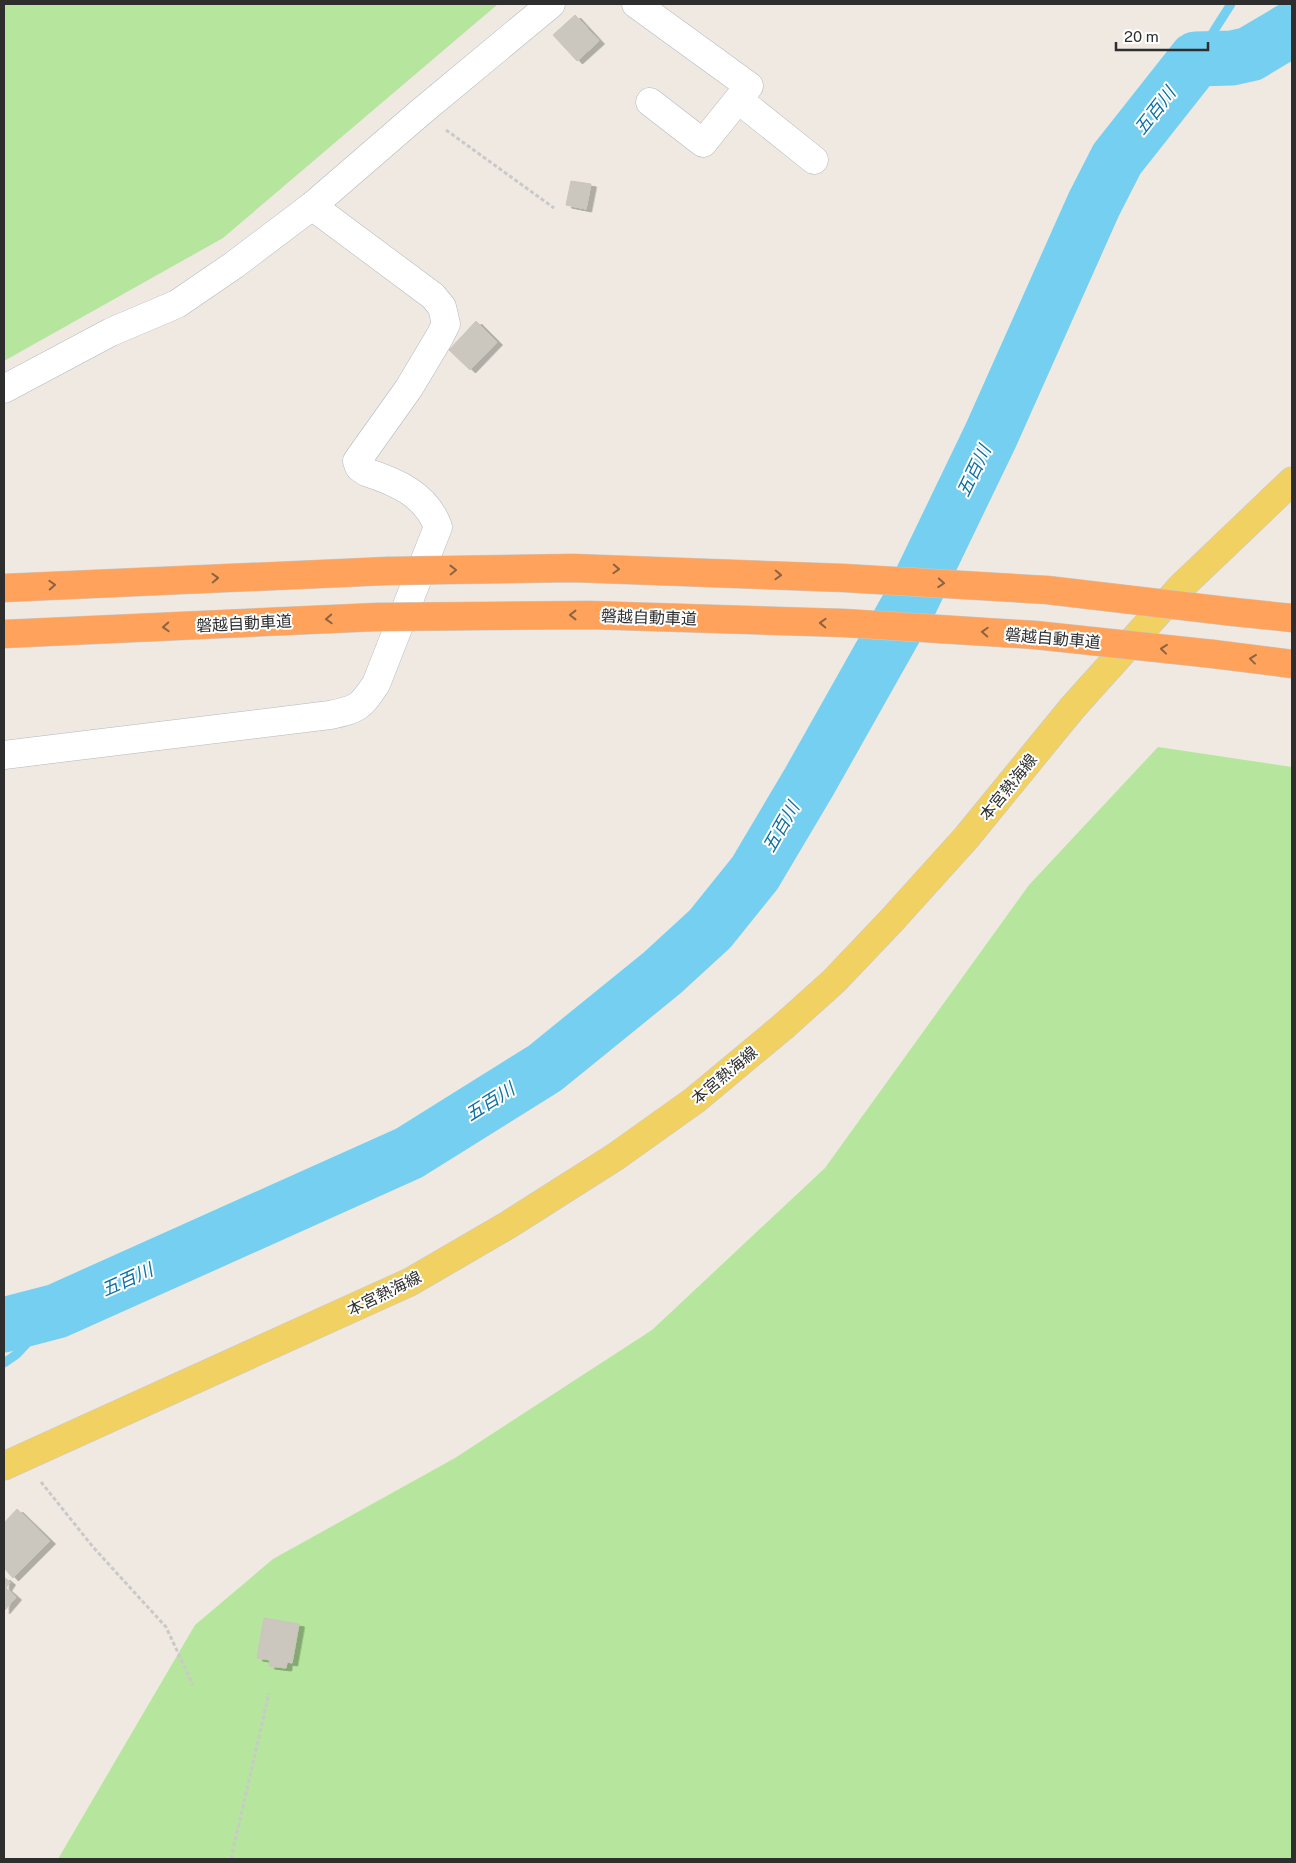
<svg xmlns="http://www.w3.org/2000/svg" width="1296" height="1863" font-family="'Public Sans','Noto Sans JP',sans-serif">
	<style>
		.green { fill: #b6e59e }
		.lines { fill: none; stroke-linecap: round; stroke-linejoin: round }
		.stream { stroke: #75cff0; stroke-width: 9 }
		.river { stroke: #75cff0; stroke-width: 55 }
		.building { fill: #cbc7bf; stroke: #cbc5ba; filter: url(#shadow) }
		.minor-casing { stroke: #b4b7c1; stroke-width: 29 }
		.primary-casing { stroke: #c9c9c9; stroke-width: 29 }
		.motorway-casing { stroke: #c9c9c9; stroke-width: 29 }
		.path { stroke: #c9c9c9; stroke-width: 3; stroke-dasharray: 4 2.5; stroke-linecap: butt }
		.minor { stroke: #fff; stroke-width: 28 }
		.primary { stroke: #f2d163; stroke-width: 28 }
		.motorway { stroke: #ffa35c; stroke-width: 28 }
		.motorway-bridge-casing { stroke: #c9c9c9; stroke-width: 29; stroke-linecap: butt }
		.motorway-bridge { stroke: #ffa35c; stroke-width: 28 }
		.oneway { stroke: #8c6343 }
		.labels { text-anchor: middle; stroke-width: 4; stroke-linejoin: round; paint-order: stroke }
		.street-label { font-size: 16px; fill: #2e2e2e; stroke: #fff }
		.water-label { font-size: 18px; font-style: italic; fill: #0d6fa3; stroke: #fff }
	</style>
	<defs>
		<filter id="shadow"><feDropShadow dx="5.5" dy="3" stdDeviation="0" flood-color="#0004"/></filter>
	</defs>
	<rect width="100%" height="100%" fill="#efe9e1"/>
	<!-- green -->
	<g class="green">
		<polygon points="4,4 498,4 223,238 4,361"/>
		<polygon points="1158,747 1292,767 1292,1859 58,1859 195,1625 273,1559 455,1458 652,1330 825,1168 1029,885"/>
	</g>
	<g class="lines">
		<!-- stream -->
		<g class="stream">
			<polyline points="1196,59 1231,4"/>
			<polyline points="4,1363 17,1354 57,1311"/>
		</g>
		<!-- river -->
		<polyline class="river" points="4,1325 57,1311 409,1153 545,1068 662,973 710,929 755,873 809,782 911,601 991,435 1094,204 1117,159 1196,59 1232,58 1250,54 1292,29"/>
	</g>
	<!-- building -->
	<g class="building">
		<polygon points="575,15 599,41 577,61 553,35"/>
		<polygon points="571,181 591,184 586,209 566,205"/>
		<polygon points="476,321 497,342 470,370 449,350"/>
		<polygon points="17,1509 50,1541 13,1578 4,1568 4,1523"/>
		<polygon points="4,1577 10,1582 6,1588 16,1597 4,1611"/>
		<polygon points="264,1618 299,1624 292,1663 287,1662 286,1668 269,1666 270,1660 257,1658"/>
	</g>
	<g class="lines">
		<defs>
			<g id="minor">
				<polyline points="636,4 749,86 703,143 650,102"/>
				<polyline points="739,100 814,160"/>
				<polyline points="4,389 111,332 177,304 234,265 312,206 422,111 551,4"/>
				<path d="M4,755L330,715C358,709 360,708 376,684L438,527C426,494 396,482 366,472L359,467L357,461L409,388L440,336L446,324L442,307L433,296L312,206"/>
			</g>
			<polyline id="primary" points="4,1466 410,1282 508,1225 615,1157 695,1100 785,1025 834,981 892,920 966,838 1073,707 1181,587 1292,481"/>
			<g id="motorway">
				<polyline points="4,588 387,571"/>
				<polyline points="1234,612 1292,618"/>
				<polyline points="4,634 377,617"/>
				<polyline points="1213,654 1292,664"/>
			</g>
		</defs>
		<!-- minor casing -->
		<use href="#minor" class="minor-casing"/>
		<!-- primary casing -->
		<use href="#primary" class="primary-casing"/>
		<!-- motorway casing -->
		<use href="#motorway" class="motorway-casing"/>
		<!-- path -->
		<g class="path">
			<polyline points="446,130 554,208"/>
			<polyline points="41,1482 93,1547 166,1627 193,1685"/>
			<polyline points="231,1859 269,1693"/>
		</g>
		<!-- minor -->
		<use href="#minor" class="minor"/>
		<!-- primary -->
		<use href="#primary" class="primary"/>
		<!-- motorway -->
		<use href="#motorway" class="motorway"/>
		<defs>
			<g id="motorway-bridge">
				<polyline points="387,571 573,568 844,578 1047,590 1234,612"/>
				<polyline points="377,617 589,615 844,623 1035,635 1213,654"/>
			</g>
		</defs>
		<!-- motorway-bridge casing -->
		<use href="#motorway-bridge" class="motorway-bridge-casing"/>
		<!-- motorway-bridge -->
		<use href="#motorway-bridge" class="motorway-bridge"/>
	</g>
	<!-- one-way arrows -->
	<defs><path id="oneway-chevron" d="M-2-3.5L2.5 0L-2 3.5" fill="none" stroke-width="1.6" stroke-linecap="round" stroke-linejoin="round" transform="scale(1.25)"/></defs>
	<g class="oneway">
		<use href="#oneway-chevron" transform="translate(616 569) rotate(2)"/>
		<use href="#oneway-chevron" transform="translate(453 570) rotate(-1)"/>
		<use href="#oneway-chevron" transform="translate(778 575) rotate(2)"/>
		<use href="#oneway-chevron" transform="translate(215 578) rotate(-2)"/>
		<use href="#oneway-chevron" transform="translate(941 583) rotate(4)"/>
		<use href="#oneway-chevron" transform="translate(52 585) rotate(-3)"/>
		<use href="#oneway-chevron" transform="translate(573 615) rotate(180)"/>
		<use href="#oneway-chevron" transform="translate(329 619) rotate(177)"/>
		<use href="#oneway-chevron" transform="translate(823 623) rotate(-178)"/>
		<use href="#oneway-chevron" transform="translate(166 627) rotate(177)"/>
		<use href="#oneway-chevron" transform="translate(985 632) rotate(-177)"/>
		<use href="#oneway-chevron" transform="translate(1164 649) rotate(-174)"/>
		<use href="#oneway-chevron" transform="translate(1253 659) rotate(-173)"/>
	</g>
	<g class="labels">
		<!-- street labels -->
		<g class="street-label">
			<text transform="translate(649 617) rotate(2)" y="6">磐越自動車道</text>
			<text transform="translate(244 623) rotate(-3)" y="6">磐越自動車道</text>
			<text transform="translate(1053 638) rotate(5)" y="6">磐越自動車道</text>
			<text transform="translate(1008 787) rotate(-51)" y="6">本宮熱海線</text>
			<text transform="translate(724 1075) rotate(-40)" y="6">本宮熱海線</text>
			<text transform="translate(384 1293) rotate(-26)" y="6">本宮熱海線</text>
		</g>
		<!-- water labels -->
		<g class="water-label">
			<text transform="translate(1155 111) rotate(-52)" y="6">五百川</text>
			<text transform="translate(974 471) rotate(-64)" y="6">五百川</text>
			<text transform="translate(781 827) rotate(-60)" y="6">五百川</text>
			<text transform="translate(490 1102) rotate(-32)" y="6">五百川</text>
			<text transform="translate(127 1280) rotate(-24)" y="6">五百川</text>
		</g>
	</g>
	<!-- border -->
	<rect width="1296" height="1863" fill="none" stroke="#2e2e2e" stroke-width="10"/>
	<!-- scale -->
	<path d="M1116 42v8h92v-8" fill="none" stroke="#2e2e2e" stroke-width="2.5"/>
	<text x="1124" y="42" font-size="15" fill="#2e2e2e" stroke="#ffffff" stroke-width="4" paint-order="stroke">20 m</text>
</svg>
